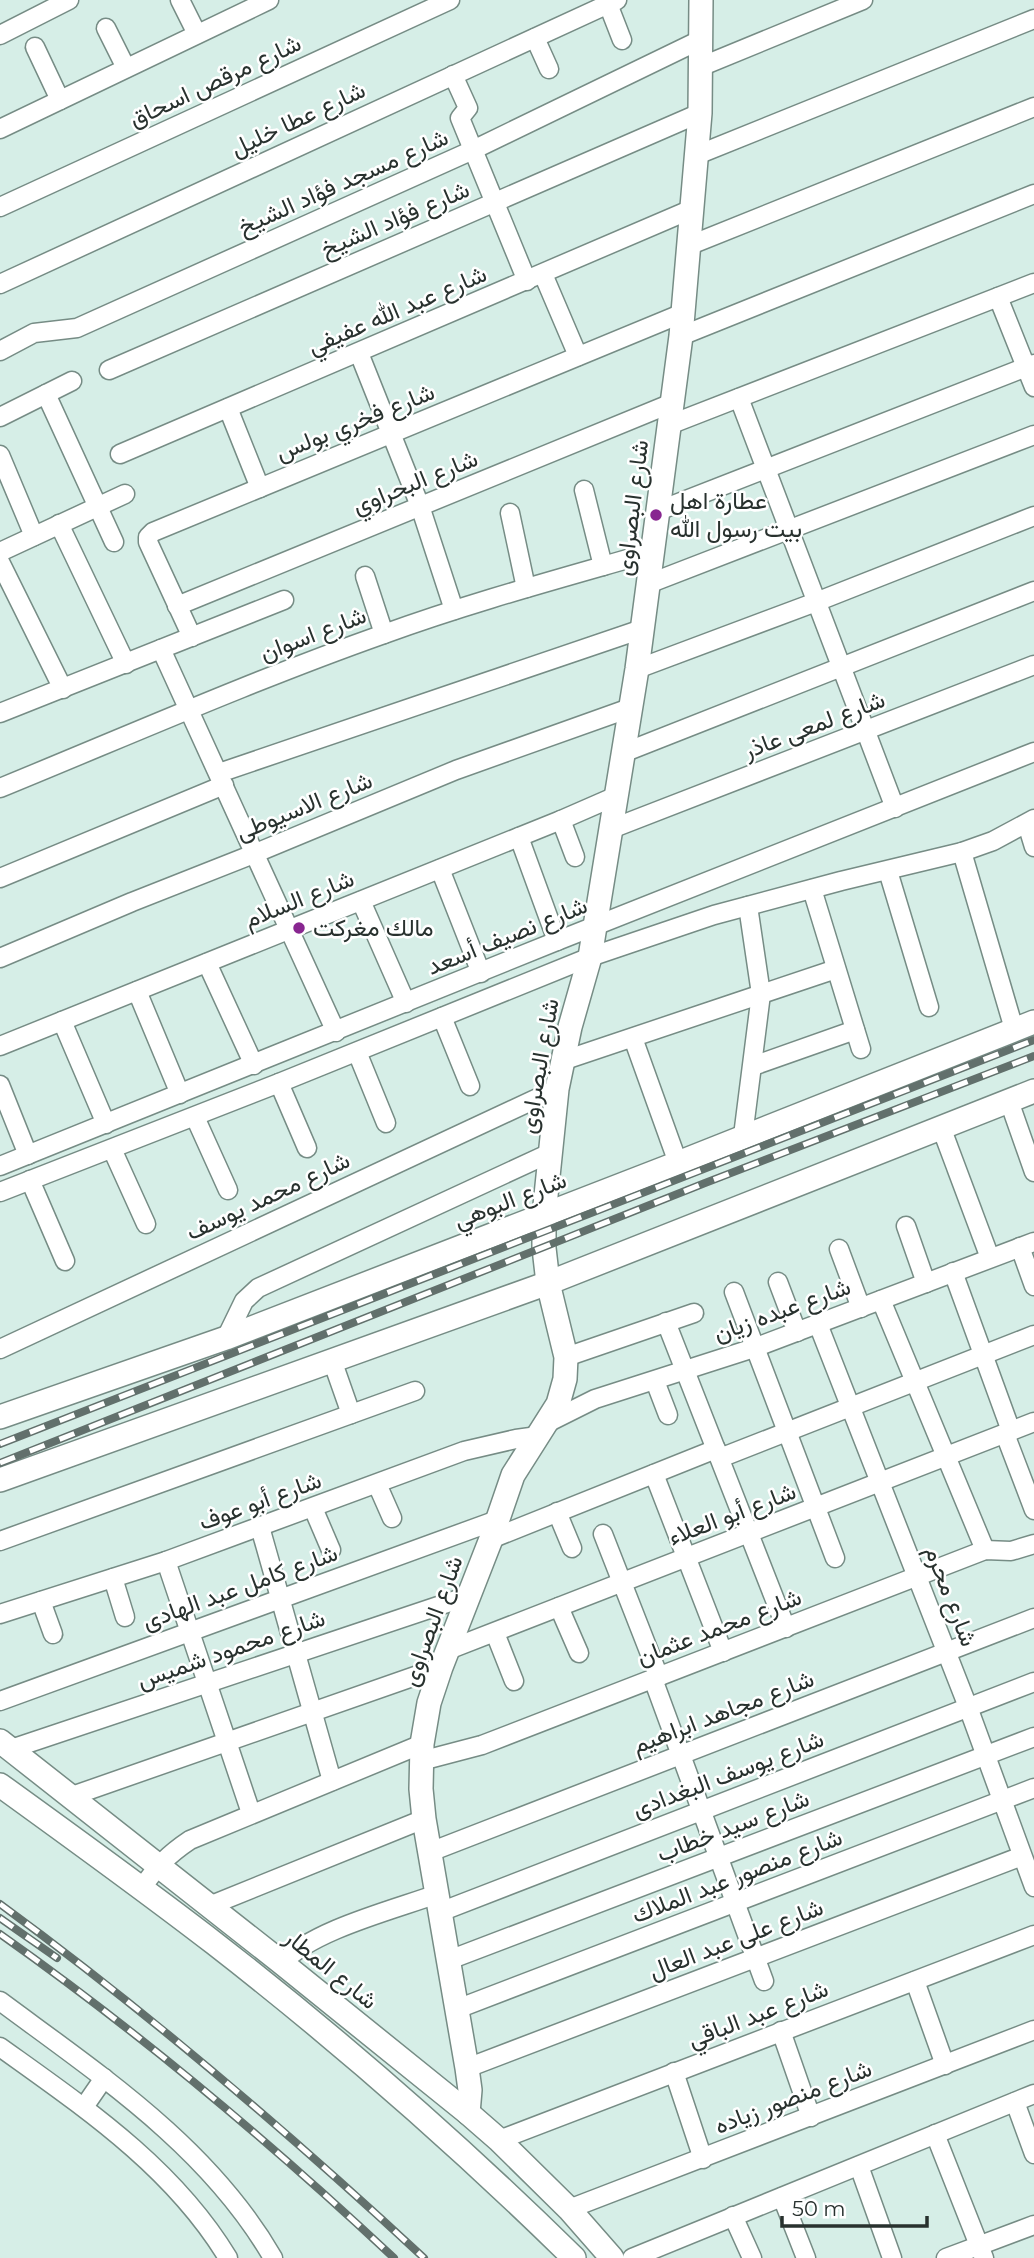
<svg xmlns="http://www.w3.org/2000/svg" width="1034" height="2258" font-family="Montserrat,Vazirmatn,sans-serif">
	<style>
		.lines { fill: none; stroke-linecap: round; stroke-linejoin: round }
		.minor-casing { stroke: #768c85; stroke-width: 21 }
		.tertiary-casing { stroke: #768c85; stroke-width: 26 }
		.minor { stroke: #fff; stroke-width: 18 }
		.tertiary { stroke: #fff; stroke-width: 23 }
		.rail-casing { stroke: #62706c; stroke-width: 8 }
		.rail { stroke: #fff; stroke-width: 5; stroke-dasharray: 16; stroke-linecap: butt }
		.poi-dot { fill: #882690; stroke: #fff; stroke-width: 2.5 }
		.labels { text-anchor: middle; stroke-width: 5; stroke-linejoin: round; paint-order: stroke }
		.street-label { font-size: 24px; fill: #28312e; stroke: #fff }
		.poi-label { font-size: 24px; fill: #28312e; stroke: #fff; text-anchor: start }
	</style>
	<rect width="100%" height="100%" fill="#d6eee7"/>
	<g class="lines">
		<defs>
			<g id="minor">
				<polyline points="180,0 197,34"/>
				<polyline points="608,4 622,40"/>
				<polyline points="106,28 126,68"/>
				<polyline points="0,35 69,0"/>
				<polyline points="535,38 549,69"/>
				<polyline points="35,47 60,100"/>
				<polyline points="700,67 863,0"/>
				<polyline points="453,75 468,108 460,118 527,281"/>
				<polyline points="0,129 269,0"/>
				<polyline points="697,155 1034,19"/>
				<polyline points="0,207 450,0"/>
				<polyline points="688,246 1034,107"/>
				<polyline points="543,274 578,356"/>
				<polyline points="0,284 617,0"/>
				<polyline points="998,297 1034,387"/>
				<polyline points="681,336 1034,194"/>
				<polyline points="0,351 34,333 77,328 473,150 700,40"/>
				<polyline points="359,353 420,506 454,610"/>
				<polyline points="109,370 700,113"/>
				<polyline points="46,394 114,542"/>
				<polyline points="739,398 895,808"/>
				<polyline points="228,408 260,488"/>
				<polyline points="0,417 72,381"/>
				<polyline points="669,425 1034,283"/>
				<polyline points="120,454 692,209"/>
				<polyline points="0,455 34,536"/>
				<polyline points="584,490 603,566"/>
				<polyline points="658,511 1034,364"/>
				<polyline points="510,513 526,588"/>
				<polyline points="59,524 126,664"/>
				<polyline points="0,552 125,494"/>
				<polyline points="0,562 63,689"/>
				<polyline points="365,576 384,634"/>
				<polyline points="648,584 1034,435"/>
				<polyline points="177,606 672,403"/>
				<polyline points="192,637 148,542 148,537 153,532 683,313"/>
				<polyline points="161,649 336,1032"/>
				<polyline points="637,669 816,602 1034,516"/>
				<polyline points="0,713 284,600"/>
				<polyline points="623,753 1034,591"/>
				<polyline points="219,773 642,629"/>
				<path d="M0,788C127,736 254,680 384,634C472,602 562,578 652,552"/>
				<polyline points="561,820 575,857"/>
				<polyline points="1027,824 1034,847"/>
				<polyline points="611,829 1034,665"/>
				<polyline points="519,837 557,941"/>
				<polyline points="962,852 1014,1029"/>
				<polyline points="440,869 481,973"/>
				<polyline points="888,871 929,1007"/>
				<polyline points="0,878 224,785"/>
				<polyline points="812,889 861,1049"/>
				<polyline points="361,901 406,1003"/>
				<polyline points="0,958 132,902 256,853 456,770 630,708"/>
				<polyline points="207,963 254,1065"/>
				<polyline points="137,991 180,1094"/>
				<polyline points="442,1017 470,1086"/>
				<polyline points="62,1021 106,1124"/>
				<polyline points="633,1038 678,1163"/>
				<polyline points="0,1046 561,820 616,796"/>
				<polyline points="357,1052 386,1123"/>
				<polyline points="562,1061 836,969"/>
				<polyline points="753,1066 855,1030"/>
				<polyline points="279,1083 307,1148"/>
				<polyline points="0,1085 28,1155"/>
				<polyline points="1009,1101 1034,1172"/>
				<polyline points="195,1117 228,1190"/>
				<polyline points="941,1127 990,1258"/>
				<polyline points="743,1136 761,994 748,906"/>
				<polyline points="112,1149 146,1224"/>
				<polyline points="0,1166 557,941 1034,752"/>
				<polyline points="30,1180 65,1261"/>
				<polyline points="0,1192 279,1083 590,957 714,915 841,881 962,852 993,841 1034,819"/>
				<polyline points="906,1226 926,1283"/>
				<polyline points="1020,1247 1034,1286"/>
				<polyline points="839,1249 861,1308"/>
				<polyline points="953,1272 1011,1431"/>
				<polyline points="778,1282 797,1332"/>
				<polyline points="734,1292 835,1558"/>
				<polyline points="881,1300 985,1550"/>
				<polyline points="666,1322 786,1628"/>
				<polyline points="818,1324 968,1707 1034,1887"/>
				<polyline points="226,1338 244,1301 258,1288 550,1153"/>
				<polyline points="0,1349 557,1089"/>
				<polyline points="566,1357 694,1313"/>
				<polyline points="332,1360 351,1414"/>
				<polyline points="655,1381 668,1415"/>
				<polyline points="547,1423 595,1399 754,1348 1034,1242"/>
				<polyline points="1005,1434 1034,1510"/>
				<polyline points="720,1458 1034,1335"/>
				<polyline points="654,1474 723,1652"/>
				<polyline points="377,1484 392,1518"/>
				<polyline points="313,1508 331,1550"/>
				<polyline points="557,1512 572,1548"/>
				<polyline points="260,1527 332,1781"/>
				<polyline points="603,1534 659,1677"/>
				<polyline points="491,1539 716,1449"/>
				<polyline points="0,1541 415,1391"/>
				<polyline points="166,1561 251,1813"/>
				<polyline points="113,1578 125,1617"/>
				<polyline points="41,1601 53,1634"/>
				<polyline points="559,1607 579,1653"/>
				<polyline points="0,1614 166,1561 464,1451 516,1439 538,1436"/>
				<polyline points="495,1633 514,1681"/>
				<polyline points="448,1650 1034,1422"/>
				<polyline points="653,1679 764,1981"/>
				<polyline points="0,1701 497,1520"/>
				<polyline points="11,1749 468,1596"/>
				<polyline points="421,1761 482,1745 985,1550 1011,1551 1034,1544"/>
				<polyline points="72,1796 441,1667"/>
				<polyline points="430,1852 1034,1618"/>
				<path d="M142,1888C156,1867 169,1854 190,1840L422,1744"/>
				<polyline points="209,1906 424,1819"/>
				<polyline points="440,1912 1034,1682"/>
				<polyline points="449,1960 1034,1737"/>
				<path d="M282,1963C313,1930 393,1910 437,1894"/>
				<polyline points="915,1981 945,2065"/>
				<path d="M0,2001C101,2076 209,2147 273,2258"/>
				<polyline points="457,2009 1034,1788"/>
				<polyline points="781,2031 811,2117"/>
				<path d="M0,2047C85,2108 173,2167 228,2258"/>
				<polyline points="467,2068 1022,1856"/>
				<polyline points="674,2072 703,2159"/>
				<polyline points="1015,2102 1034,2154"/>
				<polyline points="84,2107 104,2078"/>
				<polyline points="935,2134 984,2258"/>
				<polyline points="499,2140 1034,1935"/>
				<polyline points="859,2166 892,2258"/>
				<polyline points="782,2197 806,2258"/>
				<polyline points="569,2209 1034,2030"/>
				<polyline points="733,2216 752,2258"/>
				<polyline points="632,2258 1034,2094"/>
				<polyline points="946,2258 1034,2225"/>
			</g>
			<g id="tertiary">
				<polyline points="0,1417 226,1338 678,1163 1034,1022"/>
				<polyline points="0,1480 548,1283 1034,1091"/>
				<polyline points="0,1741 282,1963 468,2113 499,2140 569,2209 612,2258"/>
				<path d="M0,1785C72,1837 144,1889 214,1943C339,2040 461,2147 574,2258"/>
				<polyline points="468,2113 470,2090 467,2068 424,1819 421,1789 422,1744 429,1703 441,1667 491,1539 513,1475 558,1404 565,1379 566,1357 548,1283 544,1248 544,1215 557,1089 570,1027 590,957 637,669 681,336 700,113 701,0"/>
			</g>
		</defs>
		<!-- minor casing -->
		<use href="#minor" class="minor-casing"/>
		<!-- tertiary casing -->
		<use href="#tertiary" class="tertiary-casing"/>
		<!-- minor -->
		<use href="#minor" class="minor"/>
		<!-- tertiary -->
		<use href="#tertiary" class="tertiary"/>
		<defs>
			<g id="rail">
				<polyline points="0,1444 1034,1040"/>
				<polyline points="0,1463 705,1183 1034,1056"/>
				<path d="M0,1904C149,2013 289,2133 424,2258"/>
				<polyline points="0,1918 57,1958"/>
				<path d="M0,1934C139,2032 270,2142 394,2258"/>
			</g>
		</defs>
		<!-- rail casing -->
		<use href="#rail" class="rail-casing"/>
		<!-- rail -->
		<use href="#rail" class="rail"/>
	</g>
	<!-- markers -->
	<g class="poi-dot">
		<circle cx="656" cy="515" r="7"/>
		<circle cx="299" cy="928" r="7"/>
	</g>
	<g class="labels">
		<!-- street labels -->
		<g class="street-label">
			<text transform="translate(215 81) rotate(-25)" y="8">شارع مرقص اسحاق</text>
			<text transform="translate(298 119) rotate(-25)" y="8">شارع عطا خليل</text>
			<text transform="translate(343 182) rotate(-24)" y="8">شارع مسجد فؤاد الشيخ</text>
			<text transform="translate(395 219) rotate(-23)" y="8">شارع فؤاد الشيخ</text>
			<text transform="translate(397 310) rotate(-23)" y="8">شارع عبد الله عفيفي</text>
			<text transform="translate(355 422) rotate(-22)" y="8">شارع فخري بولس</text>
			<text transform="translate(415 482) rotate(-22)" y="8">شارع البحراوي</text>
			<text transform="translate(632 508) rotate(-83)" y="8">شارع البصراوى</text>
			<text transform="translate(313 634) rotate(-21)" y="8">شارع اسوان</text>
			<text transform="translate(814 725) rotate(-21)" y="8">شارع لمعى عاذر</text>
			<text transform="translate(304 806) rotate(-22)" y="8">شارع الاسيوطى</text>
			<text transform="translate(299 899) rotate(-22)" y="8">شارع السلام</text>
			<text transform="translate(507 936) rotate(-22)" y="8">شارع نصيف أسعد</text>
			<text transform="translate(539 1066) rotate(-80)" y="8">شارع البصراوى</text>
			<text transform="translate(268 1196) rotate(-25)" y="8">شارع محمد يوسف</text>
			<text transform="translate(510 1200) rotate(-21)" y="8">شارع البوهي</text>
			<text transform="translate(782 1310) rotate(-20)" y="8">شارع عبده زيان</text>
			<text transform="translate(260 1501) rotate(-20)" y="8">شارع أبو عوف</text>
			<text transform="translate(732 1514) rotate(-21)" y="8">شارع أبو العلاء</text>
			<text transform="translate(240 1587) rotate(-20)" y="8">شارع كامل عبد الهادى</text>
			<text transform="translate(951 1596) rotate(69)" y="8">شارع محرم</text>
			<text transform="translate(432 1621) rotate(-70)" y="8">شارع البصراوى</text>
			<text transform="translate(719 1627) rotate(-21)" y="8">شارع محمد عثمان</text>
			<text transform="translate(231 1649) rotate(-19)" y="8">شارع محمود شميس</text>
			<text transform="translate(723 1712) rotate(-21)" y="8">شارع مجاهد ابراهيم</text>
			<text transform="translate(728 1774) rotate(-21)" y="8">شارع يوسف البغدادى</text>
			<text transform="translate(733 1826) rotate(-21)" y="8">شارع سيد خطاب</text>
			<text transform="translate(737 1876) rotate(-21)" y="8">شارع منصور عبد الملاك</text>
			<text transform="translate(736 1939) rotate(-21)" y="8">شارع على عبد العال</text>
			<text transform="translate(331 1969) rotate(39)" y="8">شارع المطار</text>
			<text transform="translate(758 2014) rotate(-21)" y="8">شارع عبد الباقي</text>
			<text transform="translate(793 2097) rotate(-21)" y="8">شارع منصور زياده</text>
		</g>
		<!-- poi labels -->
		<g class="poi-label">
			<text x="670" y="509">عطارة اهل<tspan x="670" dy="28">بيت رسول الله</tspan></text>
			<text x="313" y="936">مالك مغركت</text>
		</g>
	</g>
	<!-- scale -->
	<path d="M782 2216v10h145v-10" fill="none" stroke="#28312e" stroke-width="3.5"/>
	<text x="792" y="2216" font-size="21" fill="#28312e" stroke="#ffffff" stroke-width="5" paint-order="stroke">50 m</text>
</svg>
